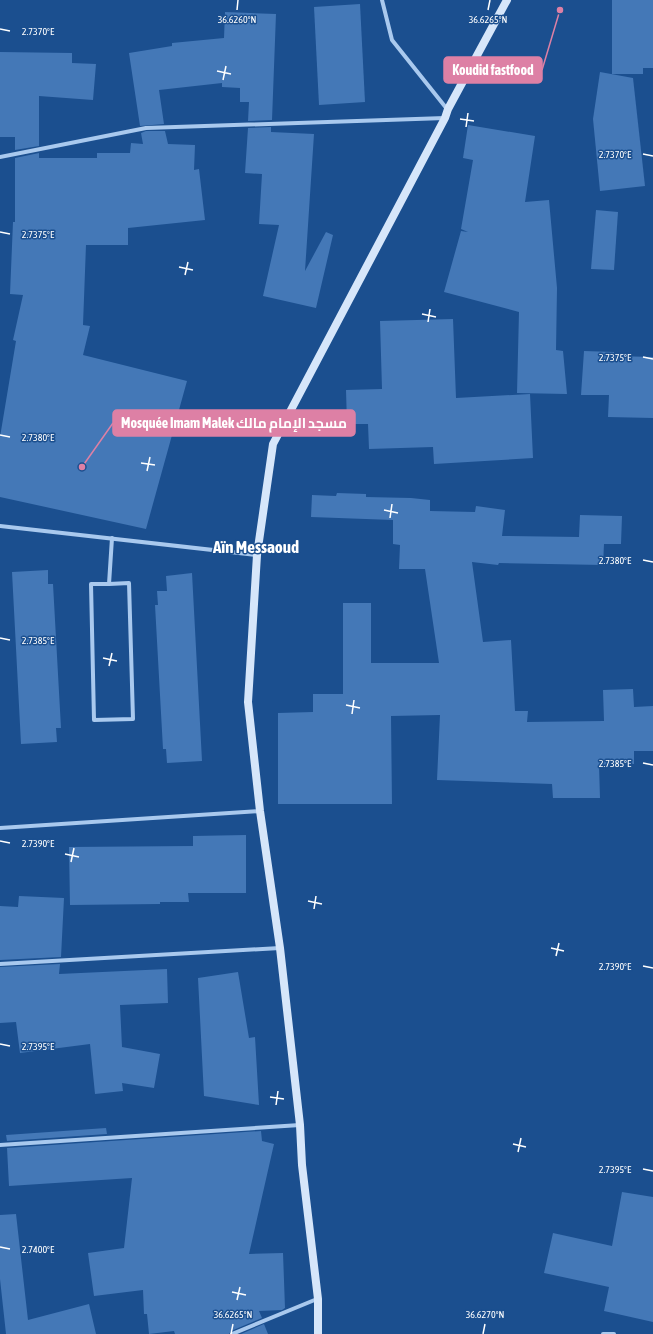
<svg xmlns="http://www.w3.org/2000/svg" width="653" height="1334" font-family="'Asap Condensed',Cairo,sans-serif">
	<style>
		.building { fill: #4478b7 }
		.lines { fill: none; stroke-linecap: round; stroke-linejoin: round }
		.street { stroke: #a9c9ee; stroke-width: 4 }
		.secondary { stroke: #d6e6fa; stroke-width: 8 }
		.ticks { fill: none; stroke: #fff; stroke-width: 1.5 }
		.labels { text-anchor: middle; stroke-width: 3; stroke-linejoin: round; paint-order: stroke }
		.district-label { font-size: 17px; font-weight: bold; fill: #fff; stroke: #1b4f8f }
		.ticks-label { font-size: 10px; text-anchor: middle; fill: #fff; stroke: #1b4f8f; stroke-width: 3; stroke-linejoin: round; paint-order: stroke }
		.leader { fill: none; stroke: #dd80a5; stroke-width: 1.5 }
		.callout-dot { fill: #dd80a5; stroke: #1b4f8f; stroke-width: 1.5 }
		.callout { fill: #dd80a5; stroke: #dd80a5; stroke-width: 1.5 }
		.callout-label { font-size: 14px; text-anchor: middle; font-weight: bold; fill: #fff }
	</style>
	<rect width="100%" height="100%" fill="#1b4f8f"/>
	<!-- building -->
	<g class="building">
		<polygon points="612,0 653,0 653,68 643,68 643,74 612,74"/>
		<polygon points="360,4 365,102 319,105 314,7"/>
		<polygon points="225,12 276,14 272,120 248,121 249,102 240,102 240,88 222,87 222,83 159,90 164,124 140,126 129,53 172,46 172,43 224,38"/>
		<polygon points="0,52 72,53 72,63 96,64 93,100 39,96 39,146 15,150 15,137 0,137"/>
		<polygon points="600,72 633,78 645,186 600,191 593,119"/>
		<polygon points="468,125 535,136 525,202 549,200 557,288 556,350 563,351 567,394 517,393 519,312 444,292 461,231 468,232 461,229 473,160 463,158"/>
		<polygon points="271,127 271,132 314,134 305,271 326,232 333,235 316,308 263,296 279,225 259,224 262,174 245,173 248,128"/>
		<polygon points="146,131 165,131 168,144 195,145 194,170 199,169 205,220 128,228 128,245 86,245 83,325 90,326 83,355 187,381 146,529 0,497 0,437 16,341 13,340 23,295 10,294 13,222 15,222 15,158 39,153 39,158 97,158 97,153 130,153 131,143 143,144 141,133"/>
		<polygon points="596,210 618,212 614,270 591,269"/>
		<polygon points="453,319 456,398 530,394 533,458 434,464 433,447 369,449 368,424 347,424 346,390 382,389 380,321"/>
		<polygon points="584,351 614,352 614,356 653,357 653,418 608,417 609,395 581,395"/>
		<polygon points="337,493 366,494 366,497 411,498 430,500 430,511 475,512 476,506 505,510 502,536 579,537 580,515 622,516 621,544 604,544 603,565 499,563 498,565 472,562 483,642 511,640 515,711 528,711 527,722 604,721 603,690 633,689 634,707 653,706 653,751 634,751 634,764 599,765 600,798 553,798 552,784 437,780 440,715 391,716 392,804 278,804 278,713 313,712 313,694 343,694 343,603 371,603 371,663 439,663 425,569 399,569 400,545 393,544 393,520 311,517 312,495 336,496"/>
		<polygon points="48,570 48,584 53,584 61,728 56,728 57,742 21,744 12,572"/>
		<polygon points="192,573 202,761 167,763 166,749 163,749 155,605 158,605 157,591 167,591 166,576"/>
		<polygon points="246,835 246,893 188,893 189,902 160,902 160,904 70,905 69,847 193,846 193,836"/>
		<polygon points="19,896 64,898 61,957 0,960 0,906 18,907"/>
		<polygon points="60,964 59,974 167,969 168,1003 120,1005 122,1047 160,1054 154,1088 122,1083 123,1091 95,1094 90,1044 20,1053 16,1022 0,1023 0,967"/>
		<polygon points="238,972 249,1038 255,1037 259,1105 204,1096 198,978"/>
		<polygon points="106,1128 107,1134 7,1141 6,1135"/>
		<polygon points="261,1131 262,1141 274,1144 249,1254 283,1253 285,1308 282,1310 259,1311 262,1318 231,1331 229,1334 175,1334 174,1331 149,1334 147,1314 144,1314 143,1290 94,1296 88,1253 124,1248 132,1178 9,1186 7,1148"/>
		<polygon points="622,1192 653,1197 653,1322 604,1311 609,1287 544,1273 553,1233 612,1246"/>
		<polygon points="16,1214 28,1320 89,1304 96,1334 6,1334 0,1279 0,1215"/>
		<polygon points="264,1324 268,1334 241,1334"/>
	</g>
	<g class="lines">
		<!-- street -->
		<g class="street">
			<polyline points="382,0 392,40 447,109"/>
			<polyline points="0,157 146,128 445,118"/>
			<polyline points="0,526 257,555"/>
			<polyline points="109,584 91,584 94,720 133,719 129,583 109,584 112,538"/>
			<polyline points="0,828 260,811"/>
			<polyline points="0,964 280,948"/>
			<polyline points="0,1145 300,1125"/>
			<polyline points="232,1334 317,1299"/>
			<polyline points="603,1334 614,1334"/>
		</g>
		<!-- secondary -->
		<polyline class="secondary" points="318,1334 318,1299 302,1165 300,1125 280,948 260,811 248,702 257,555 273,444 445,118 448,109 507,0"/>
	</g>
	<!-- ticks -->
	<path class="ticks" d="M237,10L238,0M488,10L490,0M0,29L10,31M217,71L231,74M223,80L226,66M460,119L474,121M466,127L468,113M643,154L653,156M0,232L10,234M179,267L193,270M185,275L188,262M422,314L436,317M428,322L430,309M643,357L653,359M0,435L10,437M141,463L155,465M147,471L150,457M384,510L398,513M390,518L392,504M643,560L653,562M0,638L10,640M103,658L117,661M109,666L112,653M346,705L360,708M352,714L354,700M643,763L653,765M0,841L10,843M65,854L79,857M71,862L74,848M308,901L322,904M314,909L316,896M551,948L564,951M556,956L559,943M643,966L653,968M0,1044L10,1046M270,1097L284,1099M276,1105L278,1091M513,1144L526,1147M518,1152L521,1138M643,1169L653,1171M0,1247L10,1249M232,1292L246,1295M237,1300L240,1287M231,1334L233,1324M483,1334L485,1324"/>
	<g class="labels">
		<!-- district labels -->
		<g class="district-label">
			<text x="256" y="553">Aïn Messaoud</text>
		</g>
	</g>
	<g class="ticks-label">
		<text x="237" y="23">36.6260°N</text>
		<text x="488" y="23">36.6265°N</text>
		<text x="38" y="35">2.7370°E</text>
		<text x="615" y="158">2.7370°E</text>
		<text x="38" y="238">2.7375°E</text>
		<text x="615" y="361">2.7375°E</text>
		<text x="38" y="441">2.7380°E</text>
		<text x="615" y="564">2.7380°E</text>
		<text x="38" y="644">2.7385°E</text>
		<text x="615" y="767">2.7385°E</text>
		<text x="38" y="847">2.7390°E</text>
		<text x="615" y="970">2.7390°E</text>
		<text x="38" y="1050">2.7395°E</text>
		<text x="615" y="1173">2.7395°E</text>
		<text x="38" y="1253">2.7400°E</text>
		<text x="233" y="1318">36.6265°N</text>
		<text x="485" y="1318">36.6270°N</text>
	</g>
	<!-- callouts -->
	<path class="leader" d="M560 10L542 70M82 467L113 423"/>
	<g class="callout-dot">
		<circle cx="560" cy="10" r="4"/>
		<circle cx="82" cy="467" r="4"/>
	</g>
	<g class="callout">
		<rect x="444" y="57" width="98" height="26" rx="4"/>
		<rect x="113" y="410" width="242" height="26" rx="4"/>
	</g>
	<g class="callout-label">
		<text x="493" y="75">Koudid fastfood</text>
		<text x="234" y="428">Mosquée Imam Malek مسجد الإمام مالك</text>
	</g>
</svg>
